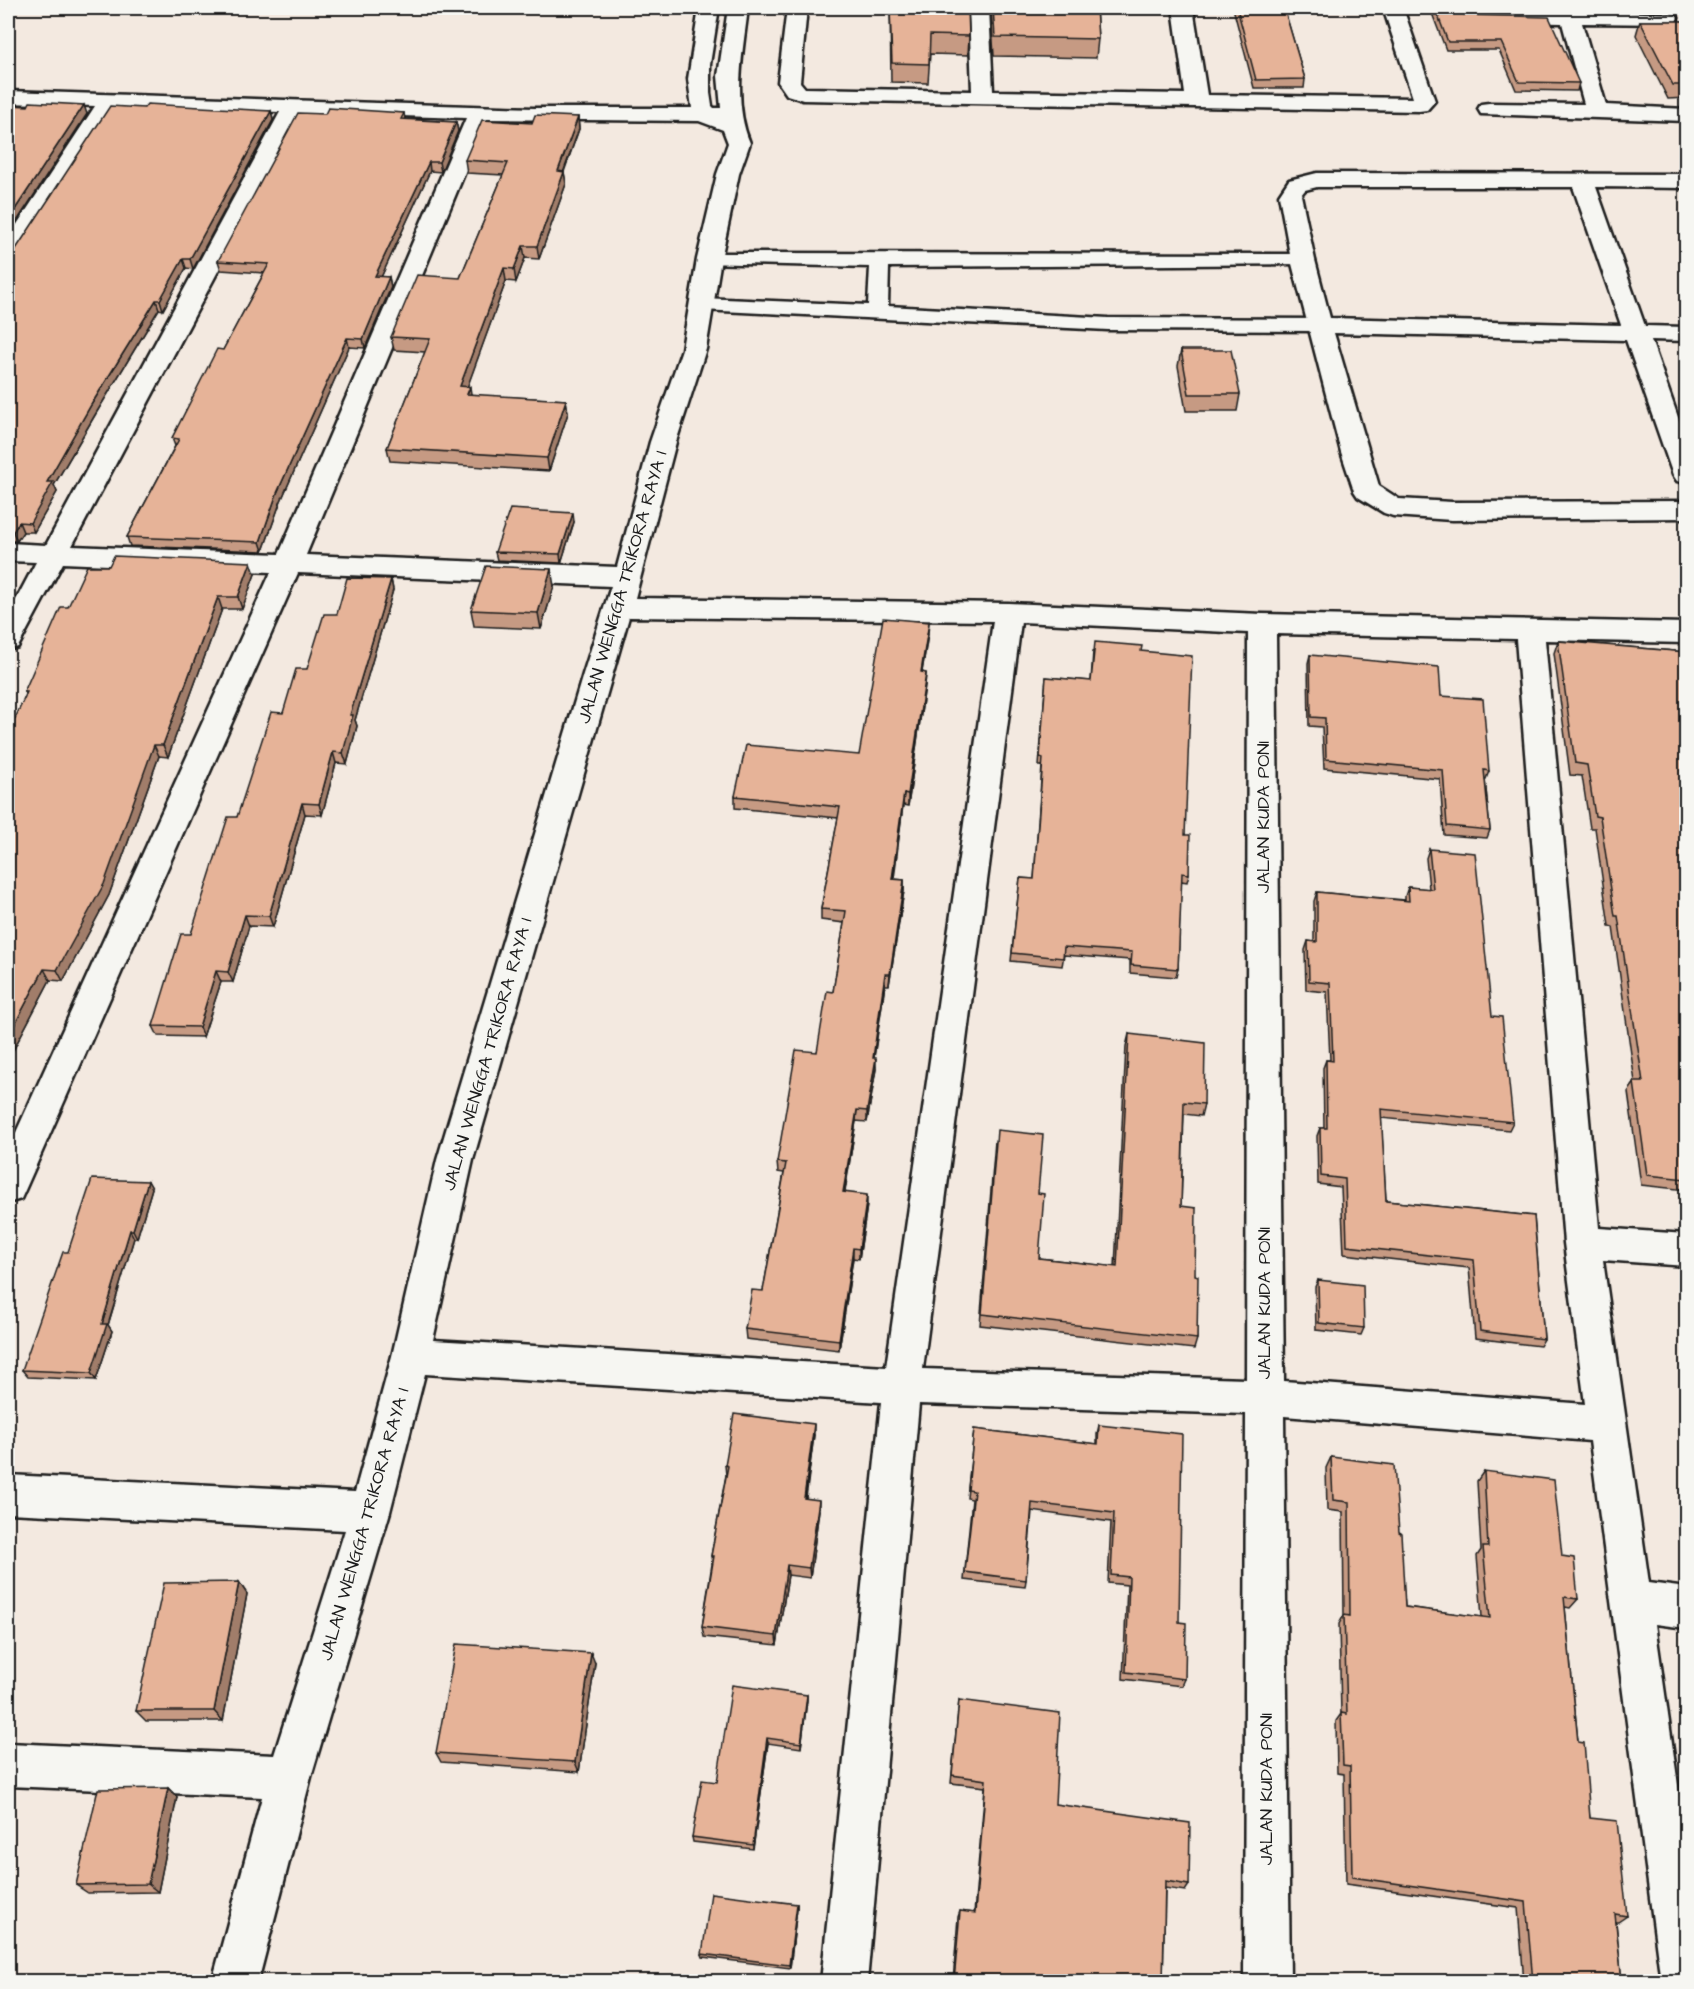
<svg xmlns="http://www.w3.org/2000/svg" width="1694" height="1989" font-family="'Architects Daughter',sans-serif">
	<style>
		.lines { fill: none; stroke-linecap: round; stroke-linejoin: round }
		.lane-casing { stroke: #1c1c1c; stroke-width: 5 }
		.street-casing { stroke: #1c1c1c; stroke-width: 5 }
		.lane { fill: #f6f6f2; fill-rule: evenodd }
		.street { fill: #f6f6f2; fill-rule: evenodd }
		.wall { fill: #c69a83; stroke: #1c1c1c; stroke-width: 1.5 }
		.shaded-wall { fill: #a17d6a; stroke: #1c1c1c; stroke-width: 1.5 }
		.building { fill: #e6b398; stroke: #1c1c1c; stroke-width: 1.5 }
		.labels { text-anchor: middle; stroke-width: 5; stroke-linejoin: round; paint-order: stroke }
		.street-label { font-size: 18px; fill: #1c1c1c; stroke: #f6f6f2 }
	</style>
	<rect width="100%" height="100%" fill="#f3e9e0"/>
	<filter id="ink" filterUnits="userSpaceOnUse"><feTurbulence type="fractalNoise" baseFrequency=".0167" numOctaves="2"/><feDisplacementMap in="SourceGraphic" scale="12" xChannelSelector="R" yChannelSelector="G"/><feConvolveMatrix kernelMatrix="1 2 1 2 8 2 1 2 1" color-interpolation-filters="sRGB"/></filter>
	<g filter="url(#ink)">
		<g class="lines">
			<defs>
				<polygon id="lane" points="709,253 1303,254 1310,256 1313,260 1310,264 889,267 888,306 1108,318 1322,319 1329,321 1332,325 1329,329 1322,331 1108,330 702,310 695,308 692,304 695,300 702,298 868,305 870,267 702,263 699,259 702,255"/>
				<g id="street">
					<path d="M699,8H719L710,64V93L712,106L714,108H721L718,76L728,8H748C743,52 732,101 750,143L739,174L721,259L706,349L676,442L635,598L1008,603L1262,614L1686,623V643L1545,640L1599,1228L1686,1234V1266L1603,1260L1649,1583L1686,1588V1628L1655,1624L1686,1841V1982H1661L1590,1441L1284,1416L1290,1982H1244L1246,1414L919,1404L867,1982H821L881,1402L425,1374L390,1512L311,1777L258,1982H212L262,1797L8,1786V1743L274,1755L345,1530L8,1513V1475L355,1492L392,1356L437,1160L583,674L611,586L298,573L26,1188L21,1199L8,1203V1150L271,572L63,563L18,647L8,650V615L36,562L8,561V543L46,545L280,112L116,107L16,260L8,262V238L95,106L8,103V91L534,108H692L688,79ZM302,113L466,118L279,554L72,546ZM487,119L699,121L723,130L728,143L717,174L697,259L682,349L650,442L617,567L306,555ZM629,617L993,621L886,1367L433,1340L473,1160ZM1021,622L1248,633L1246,1379L923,1369ZM1276,634L1516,639L1564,1243L1585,1404L1284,1381Z"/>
					<polygon points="787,8 807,8 800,82 805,88 972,91 969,8 989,8 993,91 1185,94 1173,8 1193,8 1207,95 1413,98 1383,8 1403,8 1435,101 1427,110 1419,111 803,100 787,95 778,82"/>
					<polygon points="1558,8 1578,8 1579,11 1675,14 1678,18 1675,22 1668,24 1582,23 1606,105 1686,109 1686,121 1481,114 1478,109 1481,104 1489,103 1584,104 1562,23 1506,22 1499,20 1496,16 1499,12 1506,10 1559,11"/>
					<path d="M1317,173L1686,174V188L1596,187L1645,326L1686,327V341L1651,340L1686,440V483L1677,481L1673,475L1626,340L1334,333L1379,486L1399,499L1452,502L1686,501V518L1452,520L1393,516L1384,513L1358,497L1354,491L1341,452L1291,260L1279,195L1289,180ZM1317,187H1573L1621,325L1330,318L1315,260L1301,195L1305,190Z"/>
				</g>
			</defs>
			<!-- lane casing -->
			<use href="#lane" class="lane-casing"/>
			<!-- street casing -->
			<use href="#street" class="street-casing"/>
			<!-- lane -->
			<use href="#lane" class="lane"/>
			<!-- street -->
			<use href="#street" class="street"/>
		</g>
		<!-- wall -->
		<g class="wall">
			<polygon points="890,8 968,8 969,36 968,55 930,54 928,83 891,82"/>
			<polygon points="991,8 1096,8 1098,39 1096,58 994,56"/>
			<polygon points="1233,8 1284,8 1305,79 1304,88 1254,88"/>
			<polygon points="1430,8 1540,8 1456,9 1455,10 1456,12 1579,83 1577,91 1516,90 1499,50 1446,50"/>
			<polygon points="1640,21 1686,21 1686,98 1668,99 1636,35"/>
			<polygon points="144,108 271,111 273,120 193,269 186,268 163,310 159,309 95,415 54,485 57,492 34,532 23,532 17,541 8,541 8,254 14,252"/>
			<polygon points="404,113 405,119 456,122 458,131 441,172 430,171 381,277 389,277 391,287 365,348 349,347 280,503 263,551 130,546 127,537 175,446 172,438 223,350 264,273 221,270 218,261 325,114"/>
			<polygon points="578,117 579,129 564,172 566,184 539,259 525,258 516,282 506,281 467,387 471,395 566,400 568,413 549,471 390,461 387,448 425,352 394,350 391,337 460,278 503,175 467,173 465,160 532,123"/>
			<polygon points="1181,350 1240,394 1237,411 1186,411 1178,366"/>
			<polygon points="574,522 561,563 497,560 495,552"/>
			<polygon points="255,574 242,609 222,609 168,757 159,756 109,895 63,981 50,980 8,1060 26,694 24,692 68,607"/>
			<polygon points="391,579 393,590 355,720 357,726 347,764 336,763 322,815 305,814 273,927 249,926 233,982 221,982 203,1037 158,1036 153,1026 191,934 237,817 283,713 337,614"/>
			<polygon points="554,586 541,629 474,626 471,610"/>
			<polygon points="928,634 922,672 926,673 925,685 908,806 903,805 894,879 904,880 904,891 889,985 885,985 874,1058 876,1069 867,1122 856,1121 845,1192 867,1205 859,1259 853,1258 839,1350 746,1339 745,1329 763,1291 784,1173 778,1172 777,1162 817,1052 833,992 844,923 821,920 821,909 838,818 735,808 735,796 859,755"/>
			<polygon points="1558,641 1686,652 1686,1190 1641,1185 1628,1092 1635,1082 1613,927 1609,926 1595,828 1590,828 1582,776 1570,775 1554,653"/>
			<polygon points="1093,651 1141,651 1185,835 1189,874 1187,882 1181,881 1178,969 1176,977 1130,973 1130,960 1064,955 1062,966 1011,961 1020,878 1034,879 1042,766 1039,766 1046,677 1091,681"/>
			<polygon points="1310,655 1441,696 1489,771 1486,779 1485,779 1490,830 1487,838 1444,835 1440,779 1324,768 1322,727 1309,726 1308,663"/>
			<polygon points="1429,849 1492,1016 1513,1122 1509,1130 1381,1118 1386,1201 1534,1216 1544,1339 1540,1346 1475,1338 1469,1268 1344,1254 1341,1187 1318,1184 1317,1136 1320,1128 1324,1128 1323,1068 1326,1060 1330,1060 1327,992 1306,990 1305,950 1308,941 1314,942 1314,901 1317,892 1405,900 1405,896 1408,887 1429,889 1426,858"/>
			<polygon points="1129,1034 1204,1104 1201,1116 1184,1114 1181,1206 1195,1275 1197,1339 1194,1349 980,1325 995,1141 1038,1193 1039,1258 1115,1267 1126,1046"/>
			<polygon points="148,1181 152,1188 137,1238 134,1238 108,1325 112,1331 96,1380 28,1377 22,1370"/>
			<polygon points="1318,1280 1364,1328 1361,1335 1316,1330 1315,1287"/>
			<polygon points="1099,1425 1179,1622 1185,1679 1182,1686 1123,1679 1127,1585 1108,1583 1111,1522 1032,1511 1026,1580 1025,1587 964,1580 972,1499 967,1498 974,1429 1097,1444 1097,1434"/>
			<polygon points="814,1435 806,1498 819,1510 810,1578 788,1575 777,1645 704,1637 702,1627 712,1564 711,1556 726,1475 725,1465"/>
			<polygon points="1331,1457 1399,1532 1405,1607 1482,1617 1477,1556 1481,1550 1477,1481 1484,1471 1562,1556 1578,1599 1570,1608 1565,1607 1578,1742 1590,1818 1627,1916 1618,1922 1616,1922 1622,1982 1524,1982 1518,1908 1346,1884 1344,1774 1337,1773 1336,1721 1341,1714 1339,1624 1344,1615 1343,1512 1327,1510 1326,1468"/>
			<polygon points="239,1582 247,1594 223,1721 146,1721 136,1711"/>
			<polygon points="595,1663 579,1772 441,1762 436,1753"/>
			<polygon points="807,1695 807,1700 801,1748 768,1743 753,1849 693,1842 692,1837 717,1782"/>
			<polygon points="959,1700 1055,1804 1189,1885 1185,1891 1165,1888 1163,1982 953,1982 958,1917 960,1911 974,1913 985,1787 951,1783"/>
			<polygon points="168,1788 177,1797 158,1892 88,1893 76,1885"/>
			<polygon points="797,1904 797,1908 790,1968 703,1957 702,1954"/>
		</g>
		<!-- shaded-wall -->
		<g class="shaded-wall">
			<polygon points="84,105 87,114 8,235 8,220"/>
			<polygon points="271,111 273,120 193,269 190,259"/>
			<polygon points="578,117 579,129 559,184 558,171"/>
			<polygon points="456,122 458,131 441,172 439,162"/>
			<polygon points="429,162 430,171 377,286 375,276"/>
			<polygon points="564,172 566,184 539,259 537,246"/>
			<polygon points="523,246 525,258 516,282 514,269"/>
			<polygon points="183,259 186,268 163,310 160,300"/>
			<polygon points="504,268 506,281 463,399 460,386"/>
			<polygon points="389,277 391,287 365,348 363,339"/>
			<polygon points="156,300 159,309 95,415 54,485 57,492 34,532 30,523 47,482 91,405"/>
			<polygon points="347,338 349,347 280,503 263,551 260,542 277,493"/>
			<polygon points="470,387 472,400 467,394"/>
			<polygon points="566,400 568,413 549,471 547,458"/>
			<polygon points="573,513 574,522 561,563 560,554"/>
			<polygon points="19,522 23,532 17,541 13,532"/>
			<polygon points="251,562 255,574 242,609 238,597"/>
			<polygon points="551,569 554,586 541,629 538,613"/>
			<polygon points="391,579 393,590 355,720 357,726 347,764 343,753 350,715"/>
			<polygon points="218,597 222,609 168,757 163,745"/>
			<polygon points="929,622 928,634 920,684 921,672"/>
			<polygon points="926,673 925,685 908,806 908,794"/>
			<polygon points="154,745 159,756 109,895 63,981 57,970"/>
			<polygon points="333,752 336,763 322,815 319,804"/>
			<polygon points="904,793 903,805 892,890 892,879"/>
			<polygon points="302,803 305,814 273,927 269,916"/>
			<polygon points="904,880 904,891 889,985 890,974"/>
			<polygon points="245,915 249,926 233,982 228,972"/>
			<polygon points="44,969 50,980 8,1060 8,1037"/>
			<polygon points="216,971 221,982 203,1037 199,1027"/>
			<polygon points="885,974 885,985 872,1069 873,1058"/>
			<polygon points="876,1058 876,1069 867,1122 867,1111"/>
			<polygon points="857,1110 856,1121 843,1203 843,1192"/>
			<polygon points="148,1181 152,1188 137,1238 133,1230"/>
			<polygon points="867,1195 867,1205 859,1259 859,1249"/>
			<polygon points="130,1230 134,1238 108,1325 112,1331 96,1380 91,1373 102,1324"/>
			<polygon points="853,1248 853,1258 839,1350 839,1340"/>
			<polygon points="814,1424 814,1435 804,1508 804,1498"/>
			<polygon points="819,1500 819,1510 810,1578 809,1568"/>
			<polygon points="787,1565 788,1575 777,1645 776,1636"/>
			<polygon points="239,1582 247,1594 223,1721 214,1711"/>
			<polygon points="591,1653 595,1663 579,1772 575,1762"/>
			<polygon points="807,1695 807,1700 801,1748 801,1743"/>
			<polygon points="767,1738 768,1743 753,1849 753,1845"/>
			<polygon points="168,1788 177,1797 158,1892 148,1884"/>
			<polygon points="797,1904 797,1908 790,1968 789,1965"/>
		</g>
		<!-- building -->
		<g class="building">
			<polygon points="890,8 968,8 969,36 930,35 929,64 892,63"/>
			<polygon points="993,8 1096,8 1098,39 995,37"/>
			<polygon points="1237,8 1284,8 1305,79 1256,80"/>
			<polygon points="1435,8 1454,8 1456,12 1465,15 1549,17 1579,83 1519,82 1501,42 1448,42"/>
			<polygon points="1640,21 1686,21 1686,85 1673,85"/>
			<polygon points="30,102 84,105 8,220 8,105 28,106"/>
			<polygon points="147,104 271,111 190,259 183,259 160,300 156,300 91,405 47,482 53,482 30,523 19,522 13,532 8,532 8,254 14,252 110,106 144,108"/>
			<polygon points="328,108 404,113 401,119 456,122 439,162 429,162 375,276 389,277 363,339 347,338 277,493 260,542 127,537 179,439 172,438 217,349 223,350 269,264 218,261 298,113 325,114"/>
			<polygon points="535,115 578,117 558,171 564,172 537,246 523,246 514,269 504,268 460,386 470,387 467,394 566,400 547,458 387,448 430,339 391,337 417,275 460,278 508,163 465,160 482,120 532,123"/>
			<polygon points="1181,350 1231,350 1240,394 1189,394"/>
			<polygon points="510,509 573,513 560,554 495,552"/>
			<polygon points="114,556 251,562 238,597 218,597 163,745 154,745 104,884 57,970 44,969 8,1037 8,734 27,692 24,692 61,607 68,607 87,566 109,566"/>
			<polygon points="486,566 551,569 538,613 471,610"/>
			<polygon points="347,578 391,579 350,715 353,715 343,753 333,752 319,804 302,803 269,916 245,915 228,972 216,971 199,1027 153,1026 181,934 191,934 228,817 237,817 271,712 283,713 296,669 307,669 324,614 337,614"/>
			<polygon points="883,618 929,622 921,672 926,673 908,794 904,793 892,879 904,880 890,974 885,974 873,1058 876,1058 867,1111 857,1110 843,1192 867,1195 859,1249 853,1248 839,1340 745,1329 752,1290 763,1291 786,1163 777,1162 796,1050 817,1052 827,991 833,992 846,911 821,909 840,807 735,796 746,745 859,755"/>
			<polygon points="1558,641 1686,652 1686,1179 1647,1175 1634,1082 1643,1082 1618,916 1615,916 1600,817 1595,816 1587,765 1575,763"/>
			<polygon points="1095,642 1142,646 1141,651 1192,656 1185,835 1190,835 1189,874 1182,873 1178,969 1131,965 1132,952 1064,947 1063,958 1012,953 1020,878 1034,879 1043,758 1040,757 1046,677 1091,681"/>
			<polygon points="1310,655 1439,667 1441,696 1483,699 1489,771 1484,770 1490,830 1447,826 1443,770 1326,759 1325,718 1311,717"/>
			<polygon points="1429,849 1475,853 1492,1016 1502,1017 1513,1122 1381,1109 1386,1201 1534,1216 1544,1339 1480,1331 1474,1260 1347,1246 1345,1179 1321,1176 1320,1128 1327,1128 1326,1060 1333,1061 1330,983 1309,981 1308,941 1317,942 1317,892 1409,901 1408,887 1433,889"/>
			<polygon points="1129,1034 1205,1043 1204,1104 1184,1102 1181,1206 1196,1208 1195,1275 1198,1276 1197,1339 982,1314 997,1130 1043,1135 1038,1193 1044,1194 1039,1258 1117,1267"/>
			<polygon points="92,1179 148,1181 133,1230 130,1230 102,1324 107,1324 91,1373 22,1370 63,1252 68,1252"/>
			<polygon points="1318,1280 1363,1285 1364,1328 1319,1323"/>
			<polygon points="734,1414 814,1424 804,1498 819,1500 809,1568 787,1565 776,1636 702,1627 714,1556 711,1556 728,1466 725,1465"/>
			<polygon points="1099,1425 1182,1434 1179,1622 1186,1623 1185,1679 1126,1672 1129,1577 1111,1575 1114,1513 1032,1503 1026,1580 965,1572 974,1491 968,1490 974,1429 1098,1444"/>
			<polygon points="1331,1457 1394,1465 1399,1532 1401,1533 1405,1607 1490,1618 1483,1547 1488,1547 1484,1471 1554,1480 1562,1556 1574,1558 1578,1599 1564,1597 1578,1742 1584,1743 1590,1818 1617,1821 1627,1916 1615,1914 1622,1982 1533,1982 1526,1902 1352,1877 1350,1766 1343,1765 1341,1713 1347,1714 1344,1615 1350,1616 1349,1502 1333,1500"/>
			<polygon points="239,1582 214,1711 136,1711 164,1583"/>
			<polygon points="456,1644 591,1653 575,1762 436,1753"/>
			<polygon points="732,1685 807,1695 801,1743 767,1738 753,1845 692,1837 702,1780 717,1782"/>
			<polygon points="959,1700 1060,1713 1055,1804 1190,1823 1189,1885 1165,1881 1163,1982 954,1982 960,1911 975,1913 986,1780 952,1775"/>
			<polygon points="168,1788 148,1884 76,1885 98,1789"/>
			<polygon points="711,1893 797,1904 789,1965 702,1954"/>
		</g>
	</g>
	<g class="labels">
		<!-- street labels -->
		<g class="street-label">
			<text transform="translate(622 587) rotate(-74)" y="6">JALAN WENGGA TRIKORA RAYA I</text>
			<text transform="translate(1263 817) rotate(-90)" y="6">JALAN KUDA PONI</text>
			<text transform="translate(487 1054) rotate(-74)" y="6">JALAN WENGGA TRIKORA RAYA I</text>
			<text transform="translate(1264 1303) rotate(-90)" y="6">JALAN KUDA PONI</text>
			<text transform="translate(364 1524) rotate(-74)" y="6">JALAN WENGGA TRIKORA RAYA I</text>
			<text transform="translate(1266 1789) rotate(-90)" y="6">JALAN KUDA PONI</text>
		</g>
	</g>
	<!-- margin -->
	<rect width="1694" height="1989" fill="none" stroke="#f6f6f2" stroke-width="30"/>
	<rect x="15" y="15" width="1664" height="1959" fill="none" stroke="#1c1c1c" stroke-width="2" filter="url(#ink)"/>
</svg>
